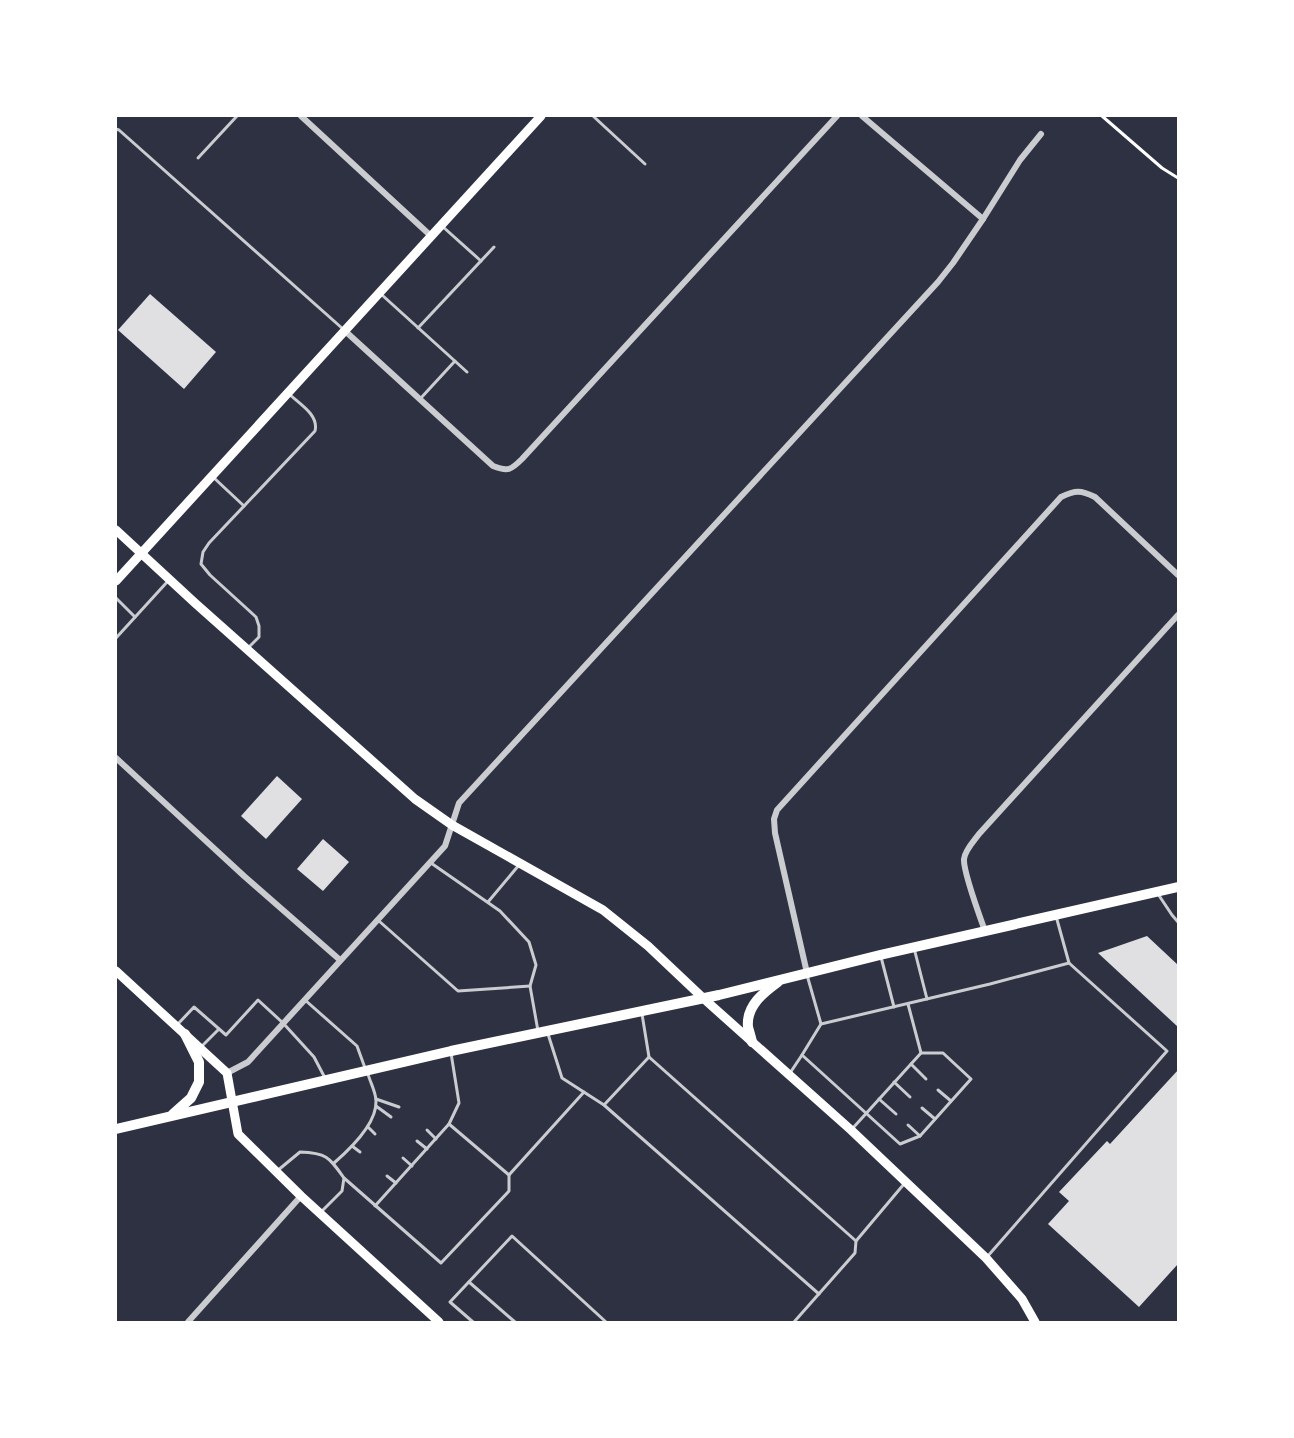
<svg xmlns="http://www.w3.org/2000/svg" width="1294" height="1438" font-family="'DM Sans',sans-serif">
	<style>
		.building { fill: #e0e0e3 }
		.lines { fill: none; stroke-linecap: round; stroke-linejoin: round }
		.path { stroke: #fff; stroke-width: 3 }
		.service { stroke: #caccd0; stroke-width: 3 }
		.minor { stroke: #caccd0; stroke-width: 6 }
		.secondary { stroke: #fff; stroke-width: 9 }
		.primary { stroke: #fff; stroke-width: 10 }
	</style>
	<rect width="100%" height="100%" fill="#2d3142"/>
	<!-- building -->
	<g class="building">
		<polygon points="150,294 216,352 184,389 118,330"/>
		<polygon points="277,776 302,799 266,839 241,816"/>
		<polygon points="323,839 349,862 323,891 297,869"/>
		<polygon points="1147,936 1178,965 1178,1027 1098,953"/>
		<polygon points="1178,1070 1178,1264 1139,1307 1048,1224 1069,1201 1059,1192 1107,1141 1110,1144"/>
	</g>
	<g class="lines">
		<!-- path -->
		<polyline class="path" points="1102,116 1162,168 1178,178"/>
		<!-- service -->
		<g class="service">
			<polyline points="593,116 645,164"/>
			<polyline points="116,129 119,130 343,329"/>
			<polyline points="198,158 237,116"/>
			<polyline points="442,226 481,261"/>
			<polyline points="382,295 467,372"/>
			<polyline points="418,328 494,247"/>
			<polyline points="420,399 455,361"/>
			<polyline points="213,477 244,506"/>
			<polyline points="116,598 135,617"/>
			<polyline points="116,638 168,581"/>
			<path d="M248,648L259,637V626L256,617L210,575L201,564L203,552L209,543L315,431C319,415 300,404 289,394"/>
			<polyline points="431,863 500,911 529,942 536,965 530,986 538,1031"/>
			<polyline points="1158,894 1172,915 1178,922"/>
			<polyline points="488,902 519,865"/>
			<polyline points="1056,916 1069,963"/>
			<polyline points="379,921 458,991 530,986"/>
			<polyline points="914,948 927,999"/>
			<polyline points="881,957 894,1007"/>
			<polyline points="807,975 821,1024 802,1055 900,1144 920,1136 971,1079 943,1053 921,1053"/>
			<polyline points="305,1000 357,1046 365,1068"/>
			<polyline points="642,1014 649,1057"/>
			<polyline points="821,1024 990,984 1069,963 1167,1051 987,1257"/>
			<polyline points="177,1025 194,1007 226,1035 258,1000 283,1023 314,1057 325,1078"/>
			<polyline points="548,1034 562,1078 604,1105 819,1294"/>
			<polyline points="201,1047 219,1029"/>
			<polyline points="911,1064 926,1079"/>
			<polyline points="790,1073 802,1055"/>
			<polyline points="894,1082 910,1097"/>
			<polyline points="938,1090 951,1101"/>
			<polyline points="376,1099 399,1107"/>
			<polyline points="879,1099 896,1114"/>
			<polyline points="604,1105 649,1057 856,1241"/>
			<polyline points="376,1106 391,1117"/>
			<polyline points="922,1108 935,1119"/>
			<polyline points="449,1124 459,1103 451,1053"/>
			<polyline points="908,1125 920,1136"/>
			<polyline points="368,1127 375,1134"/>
			<polyline points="852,1129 921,1053 908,1004"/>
			<polyline points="427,1130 436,1139"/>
			<polyline points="417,1141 427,1149"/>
			<polyline points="352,1146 360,1152"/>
			<polyline points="403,1158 412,1166"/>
			<path d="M334,1163C349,1150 377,1123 376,1101C376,1092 370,1082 368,1074"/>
			<path d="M277,1171L300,1152C327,1153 329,1157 344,1178L342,1191L321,1212"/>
			<polyline points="387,1176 396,1183"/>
			<polyline points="344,1178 441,1263 509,1191 509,1175"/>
			<polyline points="375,1206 449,1124 509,1175 584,1092"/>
			<polyline points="469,1282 515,1322"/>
			<polyline points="473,1322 450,1302 512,1236 606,1322"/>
			<polyline points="794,1322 855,1253 856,1241 904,1184"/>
		</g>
		<!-- minor -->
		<g class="minor">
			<polyline points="301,116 431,236"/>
			<polyline points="862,116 983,219"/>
			<path d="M344,330L493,466C508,472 511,470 522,459L837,116"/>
			<polyline points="116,758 244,876 340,960"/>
			<path d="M985,931C980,917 963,871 964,859C965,850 974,841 979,834L1178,615"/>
			<path d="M807,973L775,833L774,819L777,810L1061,497C1075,490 1081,490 1095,497L1178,575"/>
			<polyline points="227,1073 248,1062 445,846 459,803 938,282 953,263 983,219 1020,160 1041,134"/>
			<polyline points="188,1322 301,1196"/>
		</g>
		<!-- secondary -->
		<g class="secondary">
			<polyline points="116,530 195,603 415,799 452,825 603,910 648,946 703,998 851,1130 986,1258 1022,1299 1035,1322"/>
			<polyline points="116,581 541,116"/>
			<polyline points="116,971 227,1073 238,1134 301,1196 439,1322"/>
		</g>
		<!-- primary -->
		<g class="primary">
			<path d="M752,1042C751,1037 749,1031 748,1027C746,1006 763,993 778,982"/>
			<polyline points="173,1114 191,1098 199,1082 199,1062 185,1034"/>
			<polyline points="116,1129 451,1051 719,995 880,955 1178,887"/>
		</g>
	</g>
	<!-- border -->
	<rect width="1294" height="1438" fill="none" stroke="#ffffff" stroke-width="234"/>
</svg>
